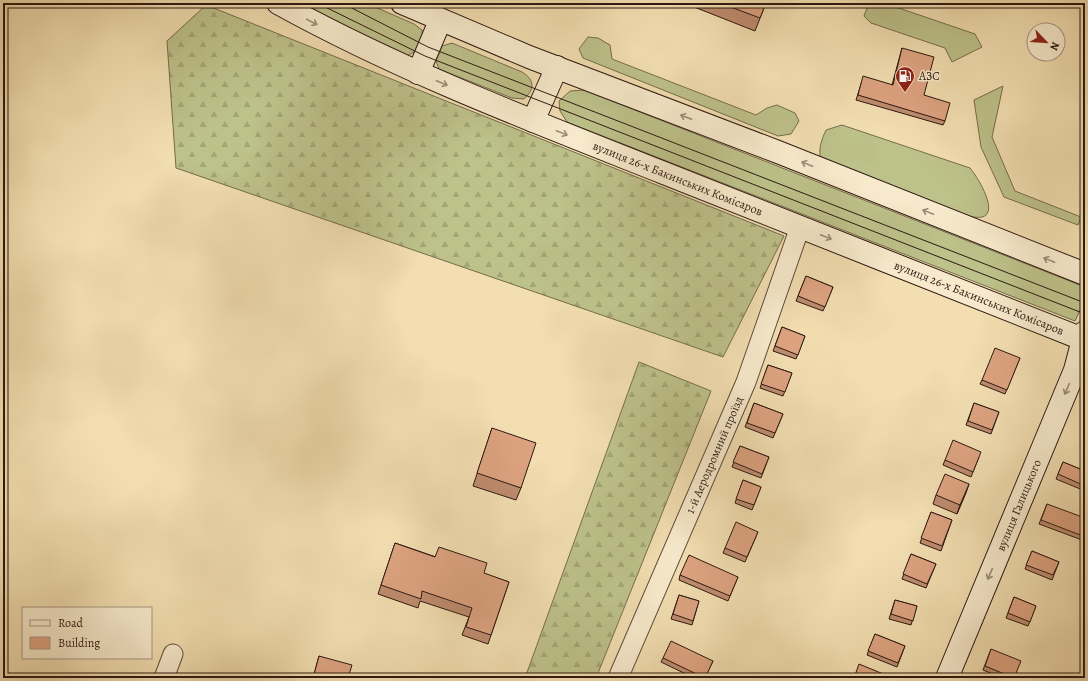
<svg xmlns="http://www.w3.org/2000/svg" width="1088" height="681" font-family="Alegreya,serif">
	<style>
		.grass { fill: #bdc18a; stroke: #756c4d }
		.forest { fill: url(#forest-firs); stroke: #756c4d }
		.lines { fill: none; stroke-linecap: round; stroke-linejoin: round }
		.street-casing { stroke: #5e4a38; stroke-width: 21 }
		.secondary-casing { stroke: #2d1810; stroke-width: 24 }
		.street { stroke: #f7eacc; stroke-width: 19 }
		.secondary { stroke: #f7eacc; stroke-width: 22 }
		.tram { stroke: #2d1810; stroke-width: 1 }
		.wall { fill: #be8c6f; stroke: #2d1810 }
		.shaded-wall { fill: #9b725a; stroke: #2d1810 }
		.building { fill: #dda381; stroke: #2d1810 }
		.oneway { stroke: #9c8c77 }
		.labels { text-anchor: middle; stroke-width: 3; stroke-linejoin: round; paint-order: stroke }
		.poi-label { font-size: 12px; fill: #2d1810; stroke: #f7eacc; text-anchor: start }
		.street-label { font-size: 12px; fill: #2d1810; stroke: #f7eacc }
	</style>
	<defs>
		<pattern id="forest-firs" width="22" height="20" patternUnits="userSpaceOnUse"><rect width="22" height="20" fill="#bdc18a"/><path d="M5 1l3.5 6h-7zM16 11l3.5 6h-7z" fill="#a3a576"/></pattern>
	</defs>
	<rect width="100%" height="100%" fill="#f2deb1"/>
	<filter id="stains"><feTurbulence type="fractalNoise" baseFrequency=".005" numOctaves="4"/><feColorMatrix values="0 0 0 0 .2 0 0 0 0 .09 0 0 0 0 .02 0 0 0 .5 -.17"/></filter>
	<radialGradient id="worn" r=".72"><stop offset=".6" stop-color="#630" stop-opacity="0"/><stop offset="1" stop-color="#630" stop-opacity=".3"/></radialGradient>
	<!-- grass -->
	<g class="grass">
		<path d="M297,3H366L414,24L422,30C424,45 417,53 404,56Z"/>
		<polygon points="869,3 884,3 975,34 982,47 952,62 945,48 871,23 864,16"/>
		<polygon points="588,37 598,38 610,45 612,59 756,115 767,108 777,105 795,113 799,121 791,134 778,136 583,58 579,49"/>
		<path d="M452,43L522,72C535,80 535,89 524,99L512,98L439,69L436,61L442,46Z"/>
		<polygon points="1003,86 992,137 1015,191 1081,217 1078,225 1004,197 981,147 974,100"/>
		<polygon points="584,90 1085,287 1085,299 1075,321 567,122 560,111 559,101 570,91"/>
		<path d="M842,125L970,168C980,180 1007,226 969,216L825,160L820,156C819,146 822,139 826,130Z"/>
	</g>
	<!-- forest -->
	<g class="forest">
		<polygon points="206,5 784,236 723,357 176,168 167,41"/>
		<polygon points="639,362 711,391 596,678 525,678"/>
	</g>
	<g class="lines">
		<defs>
			<g id="street">
				<polyline points="164,678 173,654"/>
				<path id="s1" d="M618,678L746,382L800,227"/>
			</g>
			<g id="secondary">
				<path id="s2" d="M278,3C401,71 533,121 664,173C804,229 945,284 1085,340"/>
				<polyline points="402,3 529,57 778,152 1085,274"/>
				<polyline points="418,73 440,21"/>
				<polyline points="533,121 557,67"/>
				<path id="s3" d="M947,678L1075,370L1085,332"/>
			</g>
		</defs>
		<!-- street casing -->
		<use href="#street" class="street-casing"/>
		<!-- secondary casing -->
		<use href="#secondary" class="secondary-casing"/>
		<!-- street -->
		<use href="#street" class="street"/>
		<!-- secondary -->
		<use href="#secondary" class="secondary"/>
		<!-- tram -->
		<g class="tram">
			<polyline points="317,3 425,56 1085,314"/>
			<polyline points="342,3 428,47 1085,303"/>
		</g>
	</g>
	<!-- wall -->
	<g class="wall">
		<polygon points="684,3 766,3 755,31"/>
		<polygon points="902,48 924,95 945,121 943,125 856,100 862,81 892,85"/>
		<polygon points="806,276 833,287 823,311 796,301"/>
		<polygon points="782,327 805,336 796,359 773,351"/>
		<polygon points="1020,358 1005,394 980,384 982,380"/>
		<polygon points="768,365 792,373 783,396 760,388"/>
		<polygon points="1085,400 1085,409 1082,408"/>
		<polygon points="754,403 783,414 773,438 745,427"/>
		<polygon points="974,403 999,412 991,434 966,425"/>
		<polygon points="492,428 521,488 516,500 473,486"/>
		<polygon points="740,446 769,457 761,478 732,467"/>
		<polygon points="979,457 971,477 943,465 945,460"/>
		<polygon points="1063,462 1085,471 1085,491 1056,479"/>
		<polygon points="743,480 761,487 752,510 735,503"/>
		<polygon points="969,484 957,514 933,504 936,495"/>
		<polygon points="1047,504 1085,531 1082,540 1039,524"/>
		<polygon points="931,512 952,520 941,551 920,543"/>
		<polygon points="758,532 745,562 723,553 725,548"/>
		<polygon points="395,543 509,582 488,644 462,635 469,617 420,601 418,608 378,594"/>
		<polygon points="1032,551 1059,562 1052,580 1025,569"/>
		<polygon points="911,554 936,564 926,588 902,579"/>
		<polygon points="680,575 738,577 728,601 679,580"/>
		<polygon points="679,595 699,601 692,625 671,619"/>
		<polygon points="1014,597 1036,606 1028,626 1006,618"/>
		<polygon points="895,600 917,606 911,625 889,619"/>
		<polygon points="875,634 905,646 897,667 867,655"/>
		<polygon points="991,649 1014,678 1002,678 983,670"/>
		<polygon points="319,656 348,678 313,678"/>
		<polygon points="663,658 713,661 705,678 694,678 661,662"/>
	</g>
	<!-- shaded-wall -->
	<polygon class="shaded-wall" points="969,484 966,493 957,514 960,505"/>
	<!-- building -->
	<g class="building">
		<polygon points="720,3 766,3 760,18"/>
		<polygon points="902,48 934,57 924,95 950,103 945,121 858,95 863,76 893,85"/>
		<polygon points="806,276 833,287 825,307 798,296"/>
		<polygon points="782,327 805,336 798,355 775,346"/>
		<polygon points="995,348 1020,358 1007,390 982,380"/>
		<polygon points="768,365 792,373 785,392 761,384"/>
		<polygon points="754,403 783,414 775,433 747,423"/>
		<polygon points="974,403 999,412 992,430 968,421"/>
		<polygon points="492,428 536,443 521,488 477,473"/>
		<polygon points="953,440 981,452 973,472 945,460"/>
		<polygon points="740,446 769,457 762,474 733,462"/>
		<polygon points="1063,462 1085,471 1085,486 1058,474"/>
		<polygon points="945,474 969,484 960,505 936,495"/>
		<polygon points="743,480 761,487 754,505 736,499"/>
		<polygon points="1047,504 1085,518 1085,531 1083,536 1041,520"/>
		<polygon points="931,512 952,520 942,546 921,538"/>
		<polygon points="736,522 758,532 747,557 725,548"/>
		<polygon points="395,543 435,557 439,547 487,563 484,573 509,582 491,635 466,627 472,608 422,591 421,599 381,585"/>
		<polygon points="1032,551 1059,562 1053,575 1026,565"/>
		<polygon points="911,554 936,564 927,584 903,574"/>
		<polygon points="689,555 738,577 730,596 680,575"/>
		<polygon points="679,595 699,601 693,621 673,614"/>
		<polygon points="1014,597 1036,606 1030,622 1008,613"/>
		<polygon points="895,600 917,606 913,621 891,614"/>
		<polygon points="875,634 905,646 898,663 868,651"/>
		<polygon points="671,641 713,661 705,678 663,658"/>
		<polygon points="991,649 1021,661 1014,678 985,666"/>
		<polygon points="319,656 352,665 348,678 313,678"/>
		<polygon points="859,664 893,678 854,678"/>
	</g>
	<!-- one-way arrows -->
	<defs><path id="oneway-shaft" d="M-6 0H5M1.5-3L5.5 0L1.5 3" fill="none" stroke-width="1.6" stroke-linecap="round" stroke-linejoin="round"/></defs>
	<g class="oneway">
		<use href="#oneway-shaft" transform="translate(312 22) rotate(28)"/>
		<use href="#oneway-shaft" transform="translate(442 83) rotate(23)"/>
		<use href="#oneway-shaft" transform="translate(686 117) rotate(-159)"/>
		<use href="#oneway-shaft" transform="translate(562 133) rotate(22)"/>
		<use href="#oneway-shaft" transform="translate(807 164) rotate(-158)"/>
		<use href="#oneway-shaft" transform="translate(928 212) rotate(-158)"/>
		<use href="#oneway-shaft" transform="translate(826 237) rotate(22)"/>
		<use href="#oneway-shaft" transform="translate(1049 260) rotate(-158)"/>
		<use href="#oneway-shaft" transform="translate(1067 389) rotate(113)"/>
		<use href="#oneway-shaft" transform="translate(990 574) rotate(113)"/>
	</g>
	<!-- icons -->
	<defs>
		<symbol id="fuel-pin" viewBox="-11 -11 22 30"><path d="M0 17L-7.5 6A9.5 9.5 0 1 1 7.5 6Z" fill="#8f2418" stroke="#f7eacc"/><path d="M-5.5-6h7V0h2V4h1.3V-2.5L3-4.5l.8-.8L6-3V5H2.5V1h-1V6h-7ZM-4.2-4.7v3.2H.2V-4.7Z" fill="#fff"/></symbol>
	</defs>
	<g fill-rule="evenodd">
		<use href="#fuel-pin" x="894" y="65" width="22" height="30"/>
	</g>
	<g class="labels">
		<!-- poi labels -->
		<g class="poi-label">
			<text x="919" y="80">АЗС</text>
		</g>
		<!-- street labels -->
		<g class="street-label">
			<text dy="4" stroke="none"><textPath href="#s2" startOffset="437">вулиця 26-х Бакинських Комісаров</textPath></text>
			<text dy="4" stroke="none"><textPath href="#s2" startOffset="761">вулиця 26-х Бакинських Комісаров</textPath></text>
			<text dy="4" stroke="none"><textPath href="#s1" startOffset="243">1-й Аеродромний проїзд</textPath></text>
			<text dy="4" stroke="none"><textPath href="#s3" startOffset="187">вулиця Галицького</textPath></text>
		</g>
	</g>
	<!-- margin -->
	<rect width="1088" height="681" fill="none" stroke="#f2deb1" stroke-width="16"/>
	<rect x="4" y="4" width="1080" height="673" fill="none" stroke="#2d1810" stroke-width="2"/>
	<rect x="8" y="8" width="1072" height="665" fill="none" stroke="#2d1810"/>
	<!-- legend -->
	<rect x="22" y="607" width="130" height="52" fill="#f7eacc" stroke="#a69681"/>
	<rect x="30" y="620" width="20" height="6" fill="#f7eacc" stroke="#a69681"/>
	<text x="58" y="627" font-size="12" fill="#2d1810">Road</text>
	<rect x="30" y="637" width="20" height="12" fill="#dda381" stroke="#a69681"/>
	<text x="58" y="647" font-size="12" fill="#2d1810">Building</text>
	<!-- north arrow -->
	<g transform="translate(1046 42) rotate(115)"><circle r="19" fill="#f7eacc" stroke="#a69681"/>
	<path d="M0-3L7 15L0 10L-7 15Z" fill="#8f2418"/>
	<text y="-6" font-size="11" font-weight="bold" text-anchor="middle" fill="#2d1810">N</text>
	</g>
	<rect width="100%" height="100%" filter="url(#stains)"/>
	<rect width="100%" height="100%" fill="url(#worn)"/>
</svg>
